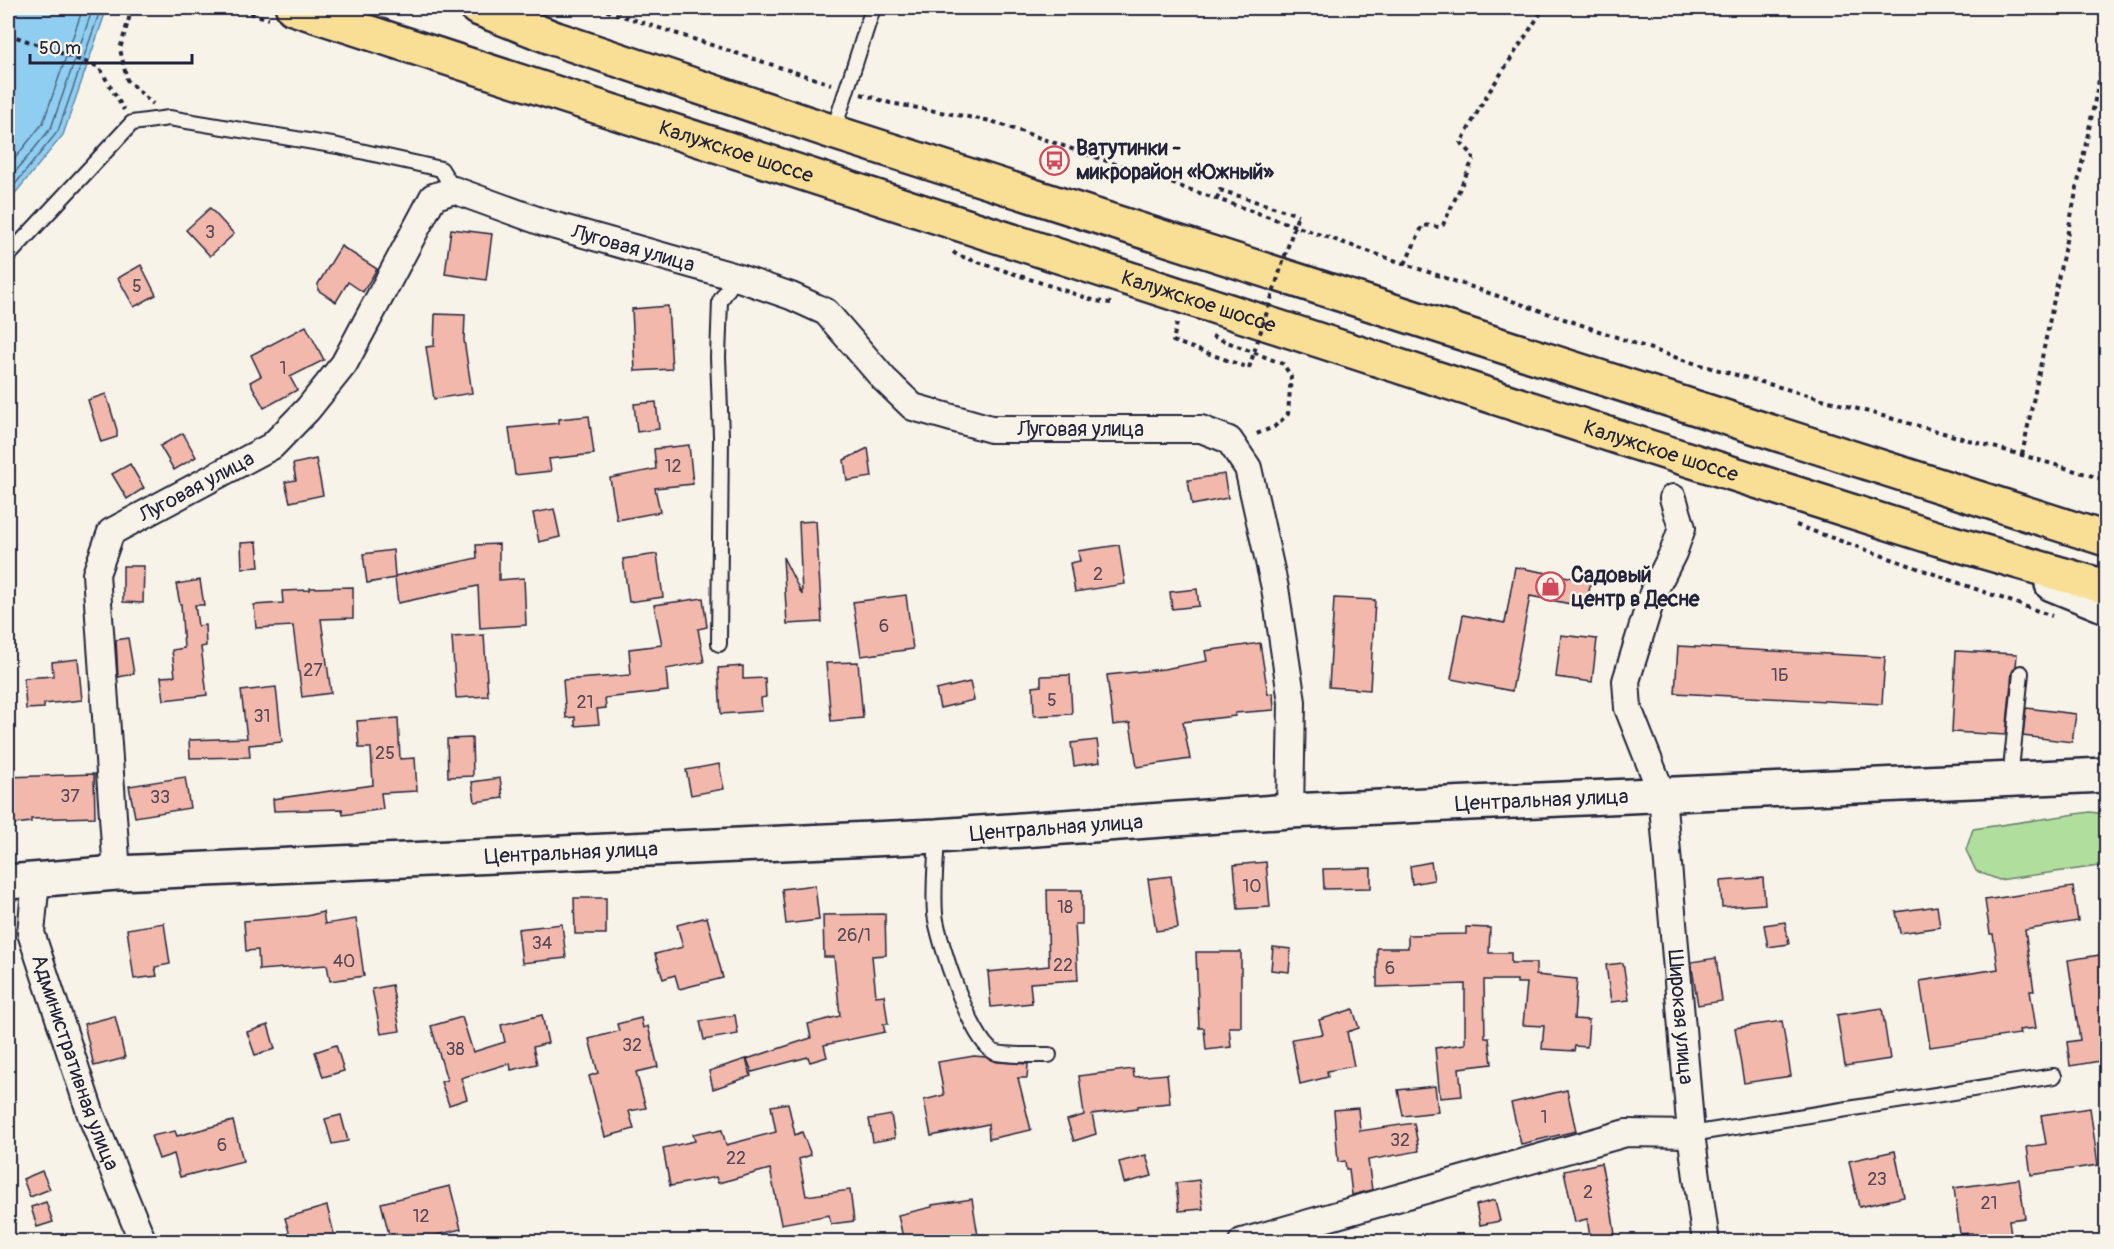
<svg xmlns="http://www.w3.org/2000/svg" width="2114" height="1249" font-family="Pangolin,sans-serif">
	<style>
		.green { fill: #b0de9d; stroke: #69806c; stroke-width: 1.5 }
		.water { fill: #8fcef0; stroke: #6389a8; stroke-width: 1.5 }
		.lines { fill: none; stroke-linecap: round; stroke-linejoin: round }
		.shore { stroke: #4e6783; stroke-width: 1.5 }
		.building { fill: #f1b8ab; stroke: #22223b; stroke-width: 1.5 }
		.lane-casing { stroke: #22223b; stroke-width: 18 }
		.street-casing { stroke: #22223b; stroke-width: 30 }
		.secondary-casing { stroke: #22223b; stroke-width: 38 }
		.highway-casing { stroke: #22223b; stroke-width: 38 }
		.path { stroke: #22223b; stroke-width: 4; stroke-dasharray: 4.5 4.5; stroke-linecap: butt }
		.lane { stroke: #f7f3e8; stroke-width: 14 }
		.street { stroke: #f7f3e8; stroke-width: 26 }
		.secondary { stroke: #f7f3e8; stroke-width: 33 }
		.highway { stroke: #f9df96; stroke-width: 33 }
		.path-bridge { stroke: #22223b; stroke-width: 4; stroke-dasharray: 4.5 4.5; stroke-linecap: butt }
		.labels { text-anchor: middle; stroke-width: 5; stroke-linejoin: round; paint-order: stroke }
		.number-label { font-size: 18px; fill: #564857 }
		.poi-label { font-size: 21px; font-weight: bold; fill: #22223b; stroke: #f7f3e8; text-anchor: start }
		.street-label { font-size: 21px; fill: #22223b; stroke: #f7f3e8 }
	</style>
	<rect width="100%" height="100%" fill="#f7f3e8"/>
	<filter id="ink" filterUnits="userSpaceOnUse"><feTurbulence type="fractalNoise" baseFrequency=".0167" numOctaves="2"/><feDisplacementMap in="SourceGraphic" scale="12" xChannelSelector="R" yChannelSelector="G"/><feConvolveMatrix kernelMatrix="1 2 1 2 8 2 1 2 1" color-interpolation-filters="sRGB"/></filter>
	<g filter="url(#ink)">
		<!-- green -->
		<polygon class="green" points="2090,812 2106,814 2106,865 1999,880 1976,871 1966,850 1973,829"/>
		<!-- water -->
		<polygon class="water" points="8,8 107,8 63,135 8,202"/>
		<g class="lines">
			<!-- shore -->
			<g class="shore">
				<polyline points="8,167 43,123 83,8"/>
				<polyline points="8,181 51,128 93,8"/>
				<polyline points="8,193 58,131 101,8"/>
			</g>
		</g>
		<!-- building -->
		<g class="building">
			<polygon points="210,208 234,234 210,256 186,230"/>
			<polygon points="451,229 492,234 486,280 445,274"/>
			<polygon points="341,246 377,269 363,292 348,282 336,302 318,290 318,284"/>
			<polygon points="141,265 156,295 134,307 118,278"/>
			<polygon points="668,306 672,369 635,371 632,309"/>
			<polygon points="435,314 465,315 464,340 472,393 434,399 426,347 434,346"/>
			<polygon points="306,326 324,360 290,377 297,390 264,408 250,382 261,376 251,355"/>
			<polygon points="106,394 117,430 117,437 101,442 88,400"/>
			<polygon points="656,402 659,429 637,432 634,404"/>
			<polygon points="589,416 594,454 549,459 551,471 515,475 509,428 559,423 559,419"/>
			<polygon points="183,433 196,457 174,470 160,446"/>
			<polygon points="689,445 693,484 655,488 660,512 617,520 610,478 656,469 654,449"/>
			<polygon points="868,448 872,477 847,481 844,460"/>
			<polygon points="316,459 323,495 290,502 285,482 296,480 293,464"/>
			<polygon points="130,464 144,488 127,499 112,474"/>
			<polygon points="1224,474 1228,498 1192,505 1188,480"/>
			<polygon points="554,509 560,537 539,542 533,513"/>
			<polygon points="816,521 822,622 787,624 783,557 802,595 799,522"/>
			<polygon points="257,542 259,567 242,568 241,543"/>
			<polygon points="499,544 499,580 524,578 526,625 480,628 478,586 398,603 395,578 367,583 363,554 393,550 395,576 477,558 476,545"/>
			<polygon points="1119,545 1125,584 1075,592 1070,563 1080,561 1078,551"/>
			<polygon points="657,554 663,597 629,602 623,559"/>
			<polygon points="123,566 144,566 143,603 123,602"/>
			<polygon points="1515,567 1591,581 1586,607 1530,596 1512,691 1451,679 1463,615 1505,623"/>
			<polygon points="200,580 204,605 195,605 198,626 205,625 206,646 201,647 207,695 164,700 161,677 175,676 172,650 184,648 181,604 180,604 176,584"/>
			<polygon points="353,587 353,618 321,619 331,693 302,697 293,626 256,628 254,605 283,603 282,591 310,590 310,588"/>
			<polygon points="1197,589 1199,606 1172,609 1170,592"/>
			<polygon points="906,595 913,649 861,656 853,602"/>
			<polygon points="703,598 707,627 698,629 704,662 666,669 668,691 605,698 606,708 597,709 599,724 575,726 575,717 566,718 563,680 631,675 629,649 662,645 654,605"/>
			<polygon points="1334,598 1375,600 1370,690 1329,687"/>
			<polygon points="484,635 488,696 456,698 452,637"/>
			<polygon points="1561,635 1597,639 1592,682 1556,677"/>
			<polygon points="128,638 134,674 118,677 116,640"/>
			<polygon points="1260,643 1268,694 1273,693 1274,710 1235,713 1235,716 1183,722 1190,759 1137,767 1130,723 1113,725 1107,675 1164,669 1207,661 1205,651"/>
			<polygon points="1678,646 1885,657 1882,704 1675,693"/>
			<polygon points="1956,651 2017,654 2016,666 2012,672 2006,735 1952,732"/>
			<polygon points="78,659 82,700 44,704 44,708 26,709 24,678 53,676 52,662"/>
			<polygon points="858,662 863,718 831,721 826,663"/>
			<polygon points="743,666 743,679 765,678 766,697 761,698 762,711 721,714 718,668"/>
			<polygon points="1070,675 1072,714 1034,716 1033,687 1041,686 1041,676"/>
			<polygon points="970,682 974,700 940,708 936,690"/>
			<polygon points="276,687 282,742 249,745 250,757 190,758 189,740 247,738 241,691"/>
			<polygon points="2026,708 2076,714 2072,742 2023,736"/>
			<polygon points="398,718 400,759 415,758 417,791 381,793 383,809 343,815 342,809 274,811 273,799 373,785 371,748 359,748 357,721"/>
			<polygon points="472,738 473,776 448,777 447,739"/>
			<polygon points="1097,740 1100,762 1074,766 1071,743"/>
			<polygon points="719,764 724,789 691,795 686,770"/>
			<polygon points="94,774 95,817 31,819 31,822 8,825 8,777"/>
			<polygon points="185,777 190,808 135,817 129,786"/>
			<polygon points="500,778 503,798 475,802 472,782"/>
			<polygon points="1266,862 1270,907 1238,909 1234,865"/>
			<polygon points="1431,862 1434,880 1412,884 1410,866"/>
			<polygon points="1371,868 1371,888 1324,889 1323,869"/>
			<polygon points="1171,876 1178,928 1156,931 1148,879"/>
			<polygon points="1763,878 1765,904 1722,907 1720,881"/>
			<polygon points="815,885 819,920 786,924 782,889"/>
			<polygon points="2073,887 2078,921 2025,930 2034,991 2030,991 2036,1028 2019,1030 2020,1034 1930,1047 1920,981 1998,969 1993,934 1990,934 1985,900"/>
			<polygon points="1047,890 1082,890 1082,924 1075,924 1078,980 1030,983 1032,1003 991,1007 988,972 1049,966"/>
			<polygon points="574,898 606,898 606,934 575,934"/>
			<polygon points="1937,906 1940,927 1900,933 1896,912"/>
			<polygon points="323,912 325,924 356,919 364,976 330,981 327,965 259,970 258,950 246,951 244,921 307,916"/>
			<polygon points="885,914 886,955 872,956 876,996 884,995 888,1024 883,1024 885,1032 824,1045 827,1057 810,1062 808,1057 752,1072 747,1059 811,1038 808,1024 840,1016 834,957 824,957 823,915"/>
			<polygon points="707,917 723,978 679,989 675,975 663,979 655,954 683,947 677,925"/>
			<polygon points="1785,922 1789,944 1768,947 1764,925"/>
			<polygon points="164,923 170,964 155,967 157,976 134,979 127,929"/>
			<polygon points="562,924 566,958 522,963 518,929"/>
			<polygon points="1466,927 1490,928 1489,953 1511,953 1511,963 1536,963 1536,975 1577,979 1574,1019 1589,1020 1587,1047 1575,1046 1574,1051 1542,1049 1544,1026 1523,1025 1527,983 1517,983 1517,980 1484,980 1485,1038 1489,1038 1492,1064 1459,1068 1462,1096 1440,1098 1435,1048 1465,1044 1465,984 1377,987 1377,948 1408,948 1408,935 1466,934"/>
			<polygon points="1273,947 1291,949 1289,972 1271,970"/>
			<polygon points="1196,952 1241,952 1241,1027 1229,1027 1231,1047 1206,1050 1204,1028 1199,1028"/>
			<polygon points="2106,954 2106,1060 2070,1066 2067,1042 2080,1040 2068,960"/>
			<polygon points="1716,958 1722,1001 1698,1005 1691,962"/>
			<polygon points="1623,963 1629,1000 1611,1002 1606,965"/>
			<polygon points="392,985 400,1031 381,1034 372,989"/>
			<polygon points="1882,1008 1890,1059 1845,1066 1837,1015"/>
			<polygon points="1353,1009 1359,1028 1347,1032 1354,1066 1327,1071 1328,1077 1300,1084 1292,1039 1323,1034 1319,1020"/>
			<polygon points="542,1015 548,1043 533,1047 537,1064 511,1070 510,1063 461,1078 467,1099 449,1105 441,1082 447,1080 431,1026 462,1017 473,1052 505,1042 501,1025"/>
			<polygon points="735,1015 738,1034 704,1040 700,1021"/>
			<polygon points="115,1016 125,1058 94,1066 84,1024"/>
			<polygon points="641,1018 643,1028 648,1026 658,1067 636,1072 646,1108 629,1111 634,1129 605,1137 589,1076 598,1073 589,1039 619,1031 617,1024"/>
			<polygon points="1782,1021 1791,1076 1744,1083 1735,1028"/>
			<polygon points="268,1025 275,1049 255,1055 247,1032"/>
			<polygon points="336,1045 344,1071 323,1077 315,1052"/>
			<polygon points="974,1056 986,1057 997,1062 1028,1064 1027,1078 1018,1078 1031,1130 989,1139 988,1124 931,1136 924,1100 944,1095 938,1062"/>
			<polygon points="746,1059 751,1076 713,1089 709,1071"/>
			<polygon points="1133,1069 1134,1077 1167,1074 1170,1103 1138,1106 1138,1108 1092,1114 1096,1134 1074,1141 1067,1120 1084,1115 1079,1076"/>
			<polygon points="1435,1086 1438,1112 1403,1116 1398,1090"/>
			<polygon points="1567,1090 1576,1131 1521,1144 1511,1103"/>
			<polygon points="788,1103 795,1135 802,1132 811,1155 799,1159 806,1196 850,1190 854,1221 831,1224 829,1215 781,1224 770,1169 718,1183 716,1177 670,1186 663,1148 695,1141 693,1134 712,1130 713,1132 722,1130 726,1145 776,1132 771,1106"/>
			<polygon points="1358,1108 1360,1131 1414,1123 1419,1151 1368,1160 1372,1190 1352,1195 1349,1169 1346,1169 1345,1161 1338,1162 1334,1110"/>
			<polygon points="2090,1108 2098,1165 2031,1175 2027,1147 2046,1144 2041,1115"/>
			<polygon points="341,1115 348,1141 332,1144 325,1119"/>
			<polygon points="891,1115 895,1138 873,1142 869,1119"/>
			<polygon points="233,1121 243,1161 180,1177 174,1154 159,1159 151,1136 175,1131 177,1136"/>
			<polygon points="1895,1151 1904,1197 1859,1207 1849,1161"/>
			<polygon points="1146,1155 1152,1176 1124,1183 1119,1162"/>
			<polygon points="1601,1163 1612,1214 1616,1242 1591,1242 1587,1219 1575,1222 1564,1171"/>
			<polygon points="42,1171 50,1189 30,1197 23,1179"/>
			<polygon points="2019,1179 2025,1218 2009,1220 2012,1242 1973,1242 1972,1233 1960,1234 1954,1188"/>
			<polygon points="1199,1180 1203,1209 1179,1211 1176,1183"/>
			<polygon points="450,1186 461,1229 410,1242 391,1242 381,1203"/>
			<polygon points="972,1199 979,1242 946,1242 945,1234 912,1242 904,1242 898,1215 932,1207 932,1205"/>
			<polygon points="1495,1200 1500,1221 1480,1225 1476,1205"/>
			<polygon points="46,1202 53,1222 37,1227 31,1207"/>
			<polygon points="327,1206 336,1242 292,1242 285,1218"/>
		</g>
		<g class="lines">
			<defs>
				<g id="lane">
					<polyline points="833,132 873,8"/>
					<polyline points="8,256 132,123 169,118 338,146 441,169 454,190"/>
					<polyline points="719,644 721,436 718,357 720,301 736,277"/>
					<polyline points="2010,779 2021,673"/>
					<path d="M937,836C936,861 933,889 935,914C938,940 971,1041 994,1052C1003,1056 1037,1055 1049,1055"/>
					<polyline points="1691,1134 2054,1076"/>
				</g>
				<g id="street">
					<path id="s1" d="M1673,498L1682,528L1673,553L1653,593L1626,681L1628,708L1662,794L1691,1134L1706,1242"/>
					<path id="s2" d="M117,873L96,574L111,532L272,446L308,409L344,364L433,197L454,190L545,223L736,277L791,296L826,312L884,379L913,407L991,429H1201L1229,440L1248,468L1275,588L1292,702L1290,811"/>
					<path id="s3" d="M36,880L31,933L91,1115L143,1242"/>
					<polyline points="1242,1242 1626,1133 1691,1134"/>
				</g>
				<g id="secondary">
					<polyline points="2052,584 2106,606"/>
					<path id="s4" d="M8,882L117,873L937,836L1290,811L2106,775"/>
				</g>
				<g id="highway">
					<path id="s5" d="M293,8L1630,441L1939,539L2106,587"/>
					<polyline points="477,8 556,39 833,132 2106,539"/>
				</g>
			</defs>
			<!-- lane casing -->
			<use href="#lane" class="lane-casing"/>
			<!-- street casing -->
			<use href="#street" class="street-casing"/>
			<!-- secondary casing -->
			<use href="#secondary" class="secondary-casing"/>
			<!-- highway casing -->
			<use href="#highway" class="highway-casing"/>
			<!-- path -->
			<g class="path">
				<polyline points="132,8 120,49 127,80 153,104"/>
				<polyline points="233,8 269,19"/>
				<polyline points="598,8 831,84"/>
				<polyline points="8,34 99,67 124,110"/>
				<polyline points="861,94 890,103 991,121 1683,360 2022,455 2106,480"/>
				<polyline points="1217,199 1220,190 1298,215"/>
				<polyline points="953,252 957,255 1096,301 1111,303"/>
				<polyline points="1405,264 1423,225 1439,227 1443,225 1473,160 1473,155 1461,143 1485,98 1544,8"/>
				<polyline points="1177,323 1173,341 1249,368"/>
				<polyline points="1212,336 1283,364 1291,376 1288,414 1274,427 1254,435"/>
				<polyline points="2022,455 2106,46"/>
				<polyline points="1796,525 2052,616"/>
			</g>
			<!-- lane -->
			<use href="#lane" class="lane"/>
			<!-- street -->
			<use href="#street" class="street"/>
			<!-- secondary -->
			<use href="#secondary" class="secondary"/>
			<!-- highway -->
			<use href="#highway" class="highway"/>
			<!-- path-bridge -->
			<polyline class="path-bridge" points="1249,368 1298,215"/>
		</g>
	</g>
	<!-- icons -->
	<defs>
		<symbol id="bus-ring" viewBox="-11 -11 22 22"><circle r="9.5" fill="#f7f3e8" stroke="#d1495b" stroke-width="1.5"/><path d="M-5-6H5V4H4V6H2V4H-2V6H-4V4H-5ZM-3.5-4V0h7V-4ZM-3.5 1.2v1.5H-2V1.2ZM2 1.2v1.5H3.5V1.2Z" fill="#d1495b"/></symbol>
		<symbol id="shop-ring" viewBox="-11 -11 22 22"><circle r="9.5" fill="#f7f3e8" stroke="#d1495b" stroke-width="1.5"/><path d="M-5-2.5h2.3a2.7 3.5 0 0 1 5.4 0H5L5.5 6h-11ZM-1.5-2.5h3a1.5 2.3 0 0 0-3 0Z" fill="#d1495b"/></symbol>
	</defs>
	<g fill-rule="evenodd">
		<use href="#bus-ring" x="1038" y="144" width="33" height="33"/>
		<use href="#shop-ring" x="1534" y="570" width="33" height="33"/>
	</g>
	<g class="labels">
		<!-- number labels -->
		<g class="number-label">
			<text x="210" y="238">3</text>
			<text x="137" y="292">5</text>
			<text x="283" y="374">1</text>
			<text x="673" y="472">12</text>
			<text x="1098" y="580">2</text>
			<text x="884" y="632">6</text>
			<text x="313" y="676">27</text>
			<text x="1780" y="681">1Б</text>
			<text x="1052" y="706">5</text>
			<text x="585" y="708">21</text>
			<text x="262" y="722">31</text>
			<text x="385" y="759">25</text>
			<text x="70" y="802">37</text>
			<text x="160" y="803">33</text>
			<text x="1252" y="892">10</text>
			<text x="1065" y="913">18</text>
			<text x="854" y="941">26/1</text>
			<text x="542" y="949">34</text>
			<text x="344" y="967">40</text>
			<text x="1063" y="971">22</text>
			<text x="1390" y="974">6</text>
			<text x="632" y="1051">32</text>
			<text x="455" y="1055">38</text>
			<text x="1544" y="1123">1</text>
			<text x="1400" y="1146">32</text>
			<text x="222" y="1151">6</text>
			<text x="736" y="1164">22</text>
			<text x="1877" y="1185">23</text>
			<text x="1588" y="1198">2</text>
			<text x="1989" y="1209">21</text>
			<text x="421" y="1222">12</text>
		</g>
		<!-- poi labels -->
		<g class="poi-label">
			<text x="1076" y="155">Ватутинки -<tspan x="1076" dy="24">микрорайон «Южный»</tspan></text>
			<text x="1571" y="582">Садовый<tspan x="1571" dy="24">центр в Десне</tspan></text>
		</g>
		<!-- street labels -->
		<g class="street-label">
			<text dy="7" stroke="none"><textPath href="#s5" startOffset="466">Калужское шоссе</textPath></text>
			<text dy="7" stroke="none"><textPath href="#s2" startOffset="1036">Луговая улица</textPath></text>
			<text dy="7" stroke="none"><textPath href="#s5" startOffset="952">Калужское шоссе</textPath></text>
			<text dy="7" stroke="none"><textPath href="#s2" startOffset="1539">Луговая улица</textPath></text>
			<text dy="7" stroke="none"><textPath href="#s5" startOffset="1438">Калужское шоссе</textPath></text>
			<text dy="7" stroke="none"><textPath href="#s2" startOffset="441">Луговая улица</textPath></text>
			<text dy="7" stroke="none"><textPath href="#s4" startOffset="1536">Центральная улица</textPath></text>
			<text dy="7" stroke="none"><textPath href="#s4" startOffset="1050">Центральная улица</textPath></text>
			<text dy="7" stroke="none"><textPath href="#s4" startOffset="564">Центральная улица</textPath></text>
			<text dy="7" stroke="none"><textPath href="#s1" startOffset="538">Широкая улица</textPath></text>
			<text dy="7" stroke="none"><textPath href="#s3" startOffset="190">Административная улица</textPath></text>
		</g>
	</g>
	<!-- margin -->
	<rect width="2114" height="1249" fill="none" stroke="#f7f3e8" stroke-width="30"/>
	<rect x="15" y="15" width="2084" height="1219" fill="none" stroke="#22223b" stroke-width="2" filter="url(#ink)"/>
	<!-- scale -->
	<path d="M30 54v9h162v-9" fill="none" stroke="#22223b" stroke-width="3"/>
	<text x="39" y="54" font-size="18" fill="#22223b" stroke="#f7f3e8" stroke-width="4.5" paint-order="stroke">50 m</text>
</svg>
